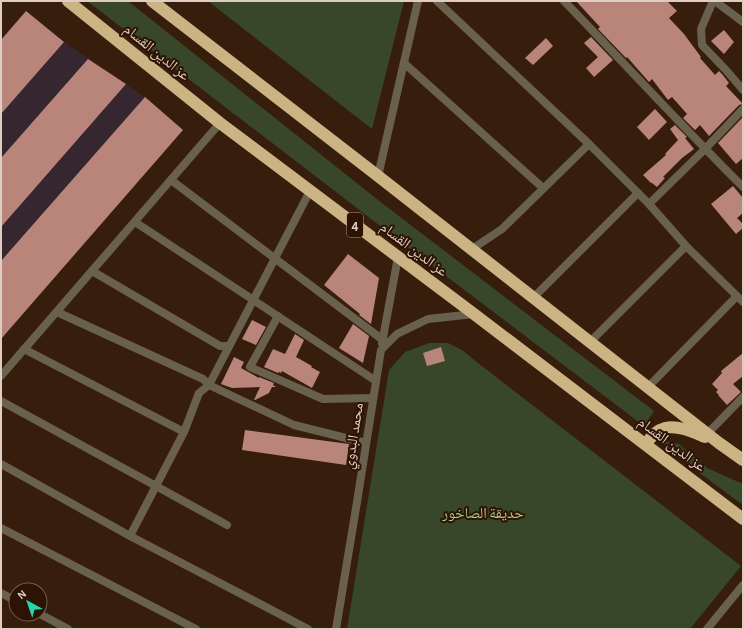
<svg xmlns="http://www.w3.org/2000/svg" width="744" height="630" font-family="'Alegreya Sans','Noto Naskh Arabic',sans-serif">
	<style>
		.industrial { fill: #362630 }
		.green { fill: #384729 }
		.building { fill: #b9847a }
		.lines { fill: none; stroke-linecap: round; stroke-linejoin: round }
		.street { stroke: #6a604e; stroke-width: 8 }
		.highway { stroke: #cbb384; stroke-width: 12 }
		.labels { text-anchor: middle; stroke-width: 4; stroke-linejoin: round; paint-order: stroke }
		.shield { fill: #2d1303; stroke: #aa9589; stroke-width: 1 }
		.shield-label { font-size: 14px; font-weight: bold; fill: #dfcdc3 }
		.street-label { font-size: 15px; fill: #dfcdc3; stroke: #2d1303 }
		.park-label { font-size: 15px; fill: #acce8a; stroke: #2d1303 }
	</style>
	<rect width="100%" height="100%" fill="#371d0c"/>
	<!-- industrial -->
	<polygon class="industrial" points="26,11 64,42 145,97 183,130 1,339 1,40"/>
	<!-- green -->
	<g class="green">
		<polygon points="87,1 128,1 378,200 654,411 644,426 392,235"/>
		<polygon points="208,1 404,1 372,129"/>
		<polygon points="429,343 448,343 462,350 478,363 741,566 690,629 347,629 389,370 405,352"/>
		<polygon points="661,441 679,444 707,468 743,484 743,505 678,457"/>
	</g>
	<!-- building -->
	<g class="building">
		<polygon points="576,1 667,1 677,11 669,18 684,34 701,57 700,58 715,75 719,71 722,74 729,83 726,86 743,104 739,105 709,136 700,125 695,130 683,118 687,114 672,97 668,100 652,79 649,82 627,57 626,58 598,29 600,27"/>
		<polygon points="26,11 64,42 1,114 1,40"/>
		<polygon points="724,30 734,42 724,54 711,41"/>
		<polygon points="591,37 613,60 594,77 586,68 598,57 584,43"/>
		<polygon points="546,38 553,46 533,65 525,58"/>
		<polygon points="88,59 126,84 1,227 1,158"/>
		<polygon points="145,97 183,130 1,339 1,261"/>
		<polygon points="655,109 667,122 649,140 637,127"/>
		<polygon points="743,117 743,158 736,164 718,143"/>
		<polygon points="675,125 687,137 685,138 694,149 682,158 663,177 665,178 657,187 652,183 651,183 643,175 666,155 665,154 678,140 670,129"/>
		<polygon points="733,186 743,198 743,213 737,218 743,224 743,228 736,234 711,204"/>
		<polygon points="348,254 379,278 371,324 359,315 360,314 324,285"/>
		<polygon points="252,320 266,327 256,345 242,339"/>
		<polygon points="353,324 369,336 363,363 339,348"/>
		<polygon points="295,334 304,340 296,357 312,366 311,367 320,372 312,388 282,371 281,373 279,372 278,373 264,367 273,349 285,354"/>
		<polygon points="441,347 445,361 427,366 423,353"/>
		<polygon points="743,353 743,376 733,384 741,392 727,405 718,395 719,395 716,392 718,390 712,384 722,373 721,371"/>
		<polygon points="234,357 244,362 241,368 259,378 259,377 274,383 273,385 276,387 272,387 269,393 255,400 254,400 260,387 232,388 221,384"/>
		<polygon points="245,430 349,444 346,465 242,450"/>
	</g>
	<g class="lines">
		<!-- street -->
		<g class="street">
			<polyline points="437,1 589,144 649,204 686,246 743,302"/>
			<path d="M564,1C624,63 682,126 743,187"/>
			<polyline points="713,1 701,29 702,45 726,70 743,90"/>
			<polyline points="715,1 743,22"/>
			<polyline points="404,63 543,188"/>
			<polyline points="378,176 418,1"/>
			<polyline points="171,180 383,340"/>
			<polyline points="649,204 705,149 743,109"/>
			<polyline points="135,222 376,381"/>
			<polyline points="472,249 502,229 589,144"/>
			<polyline points="92,271 220,346 229,346"/>
			<polyline points="533,298 638,193"/>
			<polyline points="57,312 203,379 209,385 294,425 366,443"/>
			<polyline points="278,316 250,367 323,399 373,398"/>
			<polyline points="590,342 686,246"/>
			<polyline points="382,343 398,257"/>
			<polyline points="24,349 184,432"/>
			<polyline points="1,376 220,123"/>
			<polyline points="648,387 737,296"/>
			<polyline points="1,401 227,525"/>
			<polyline points="707,434 743,397"/>
			<polyline points="1,464 130,536 308,629"/>
			<polyline points="1,528 196,629"/>
			<polyline points="130,536 184,432 199,393 209,385 310,191"/>
			<polyline points="1,593 16,601"/>
			<polyline points="40,614 68,629"/>
			<polyline points="336,629 357,502 381,350 397,334 428,319 474,314"/>
			<polyline points="707,629 743,585"/>
		</g>
		<!-- highway -->
		<g class="highway">
			<polyline points="68,1 220,123 474,314 743,519"/>
			<polyline points="152,1 378,176 719,443 743,460"/>
			<path d="M646,444C650,438 657,430 665,428C678,425 693,432 705,437"/>
		</g>
	</g>
	<g class="labels">
		<!-- shield labels -->
		<rect class="shield" x="347" y="213" width="16" height="24" rx="3"/>
		<g class="shield-label">
			<text x="355" y="230">4</text>
		</g>
		<!-- street labels -->
		<g class="street-label">
			<text transform="translate(157 52) rotate(39)" y="5">عز الدين القسام</text>
			<text transform="translate(414 249) rotate(37)" y="5">عز الدين القسام</text>
			<text transform="translate(353 436) rotate(-81)" y="5">محمد البدوي</text>
			<text transform="translate(672 444) rotate(37)" y="5">عز الدين القسام</text>
		</g>
		<!-- park labels -->
		<g class="park-label">
			<text x="483" y="518">حديقة الصاخور</text>
		</g>
	</g>
	<!-- border -->
	<rect width="744" height="630" fill="none" stroke="#dfcdc3" stroke-width="4"/>
	<!-- north arrow -->
	<g transform="translate(28 602) rotate(320)"><circle r="19" fill="#2d1303" stroke="#745d50"/>
	<path d="M0-3L7 15L0 10L-7 15Z" fill="#25d5ae"/>
	<text y="-6" font-size="11" font-weight="bold" text-anchor="middle" fill="#dfcdc3">N</text>
	</g>
</svg>
